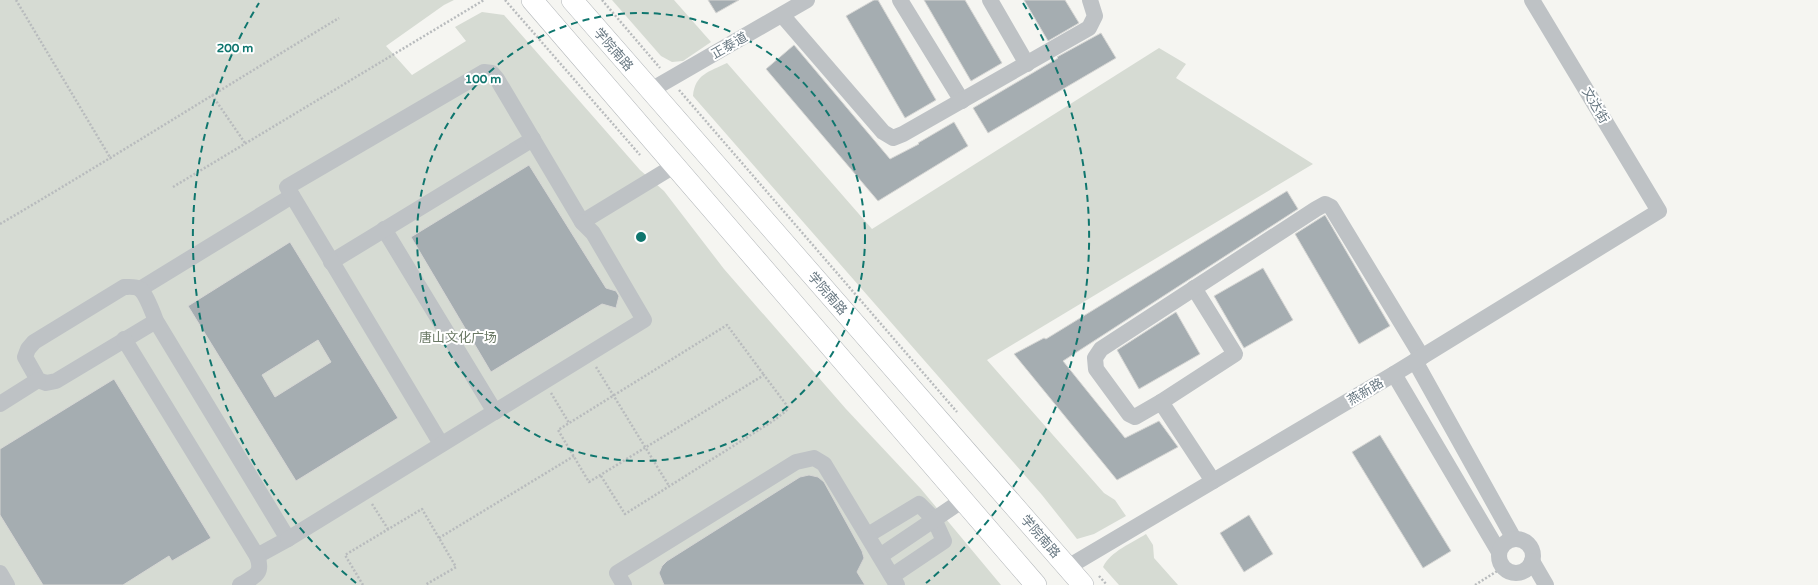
<svg xmlns="http://www.w3.org/2000/svg" width="1818" height="585" font-family="'Varela Round','Noto Sans SC',sans-serif">
	<style>
		.green { fill: #d6dbd3 }
		.building { fill: #a5adb1; stroke: #d6d6d4; fill-rule: evenodd }
		.lines { fill: none; stroke-linecap: round; stroke-linejoin: round }
		.major-casing { stroke: #b2b6b9; stroke-width: 22 }
		.path { stroke: #b8bbbd; stroke-width: 2.5; stroke-dasharray: 2 2; stroke-linecap: butt }
		.minor { stroke: #bec2c5; stroke-width: 16 }
		.major { stroke: #fff; stroke-width: 21 }
		.ring { fill: none; stroke: #0f766e; stroke-width: 2; stroke-dasharray: 7 5 }
		.labels { text-anchor: middle; stroke-width: 4; stroke-linejoin: round; paint-order: stroke }
		.street-label { font-size: 13px; fill: #667680; stroke: #fff }
		.park-label { font-size: 13px; fill: #697864; stroke: #fff }
		.centre { fill: #0f766e; stroke: #fff; stroke-width: 2 }
		.ring-label { font-size: 12px; text-anchor: middle; font-weight: bold; fill: #0f766e; stroke: #fff; stroke-width: 4; stroke-linejoin: round; paint-order: stroke }
	</style>
	<rect width="100%" height="100%" fill="#f5f5f1"/>
	<!-- green -->
	<g class="green">
		<polygon points="0,0 454,0 444,5 386,46 412,75 466,41 455,27 482,12 504,15 640,170 664,191 724,269 846,409 921,489 1001,585 0,585"/>
		<polygon points="612,0 674,0 711,42 683,61 672,62 661,56"/>
		<path d="M1159,48L1186,64L1176,78L1313,164L987,360L1104,493L1115,500L1126,516L1094,534L1077,539L1042,495L693,96C695,74 709,72 727,63L872,229Z"/>
		<path d="M1146,534L1153,545L1154,558L1178,585H1119L1103,567C1111,551 1132,543 1146,534Z"/>
	</g>
	<!-- building -->
	<g class="building">
		<polygon points="708,0 739,0 716,13"/>
		<polygon points="874,0 878,0 936,100 905,118 846,16"/>
		<polygon points="924,0 965,0 1002,63 971,81"/>
		<polygon points="1024,0 1065,0 1079,23 1048,41"/>
		<polygon points="1101,33 1116,58 988,133 973,108 1058,58 1057,57"/>
		<polygon points="794,45 890,159 919,144 918,143 954,122 968,146 878,201 766,69"/>
		<polygon points="529,165 606,288 616,291 619,296 616,308 602,304 491,372 411,237"/>
		<polygon points="1287,191 1298,209 1063,361 1125,438 1159,421 1178,447 1117,480 1014,354 1044,338 1046,339"/>
		<polygon points="1325,215 1390,326 1359,344 1295,234"/>
		<path d="M290,242L398,418L296,481L188,306ZM318,340L331,362L275,397L262,375Z"/>
		<polygon points="1263,268 1293,320 1244,348 1214,296"/>
		<polygon points="1176,312 1200,354 1139,389 1117,350"/>
		<polygon points="114,379 211,538 172,561 169,556 123,585 43,585 0,515 0,449"/>
		<polygon points="1380,435 1451,551 1423,568 1352,452"/>
		<polygon points="809,475 818,477 824,482 862,551 864,558 857,572 865,585 664,585 659,573 662,566 667,561 800,477"/>
		<polygon points="1249,515 1273,554 1244,572 1220,533"/>
	</g>
	<g class="lines">
		<defs>
			<g id="major">
				<polyline points="532,0 1036,585"/>
				<polyline points="572,0 1083,585"/>
			</g>
		</defs>
		<!-- major casing -->
		<use href="#major" class="major-casing"/>
		<!-- path -->
		<g class="path">
			<polyline points="16,0 111,159"/>
			<polyline points="505,0 640,155"/>
			<polyline points="602,0 660,68"/>
			<polyline points="679,90 957,412"/>
			<polyline points="212,95 245,143"/>
			<polyline points="173,187 484,0"/>
			<path d="M0,224C114,157 226,86 339,18"/>
			<polyline points="596,367 669,486"/>
			<polyline points="551,393 569,423"/>
			<polyline points="601,476 625,514 773,421 786,411 788,407 764,375 589,482 558,430 727,325 764,375"/>
			<polyline points="372,504 388,529"/>
			<polyline points="439,538 574,456"/>
			<polyline points="1099,576 1107,585"/>
			<polyline points="363,585 345,555 422,509 456,567 425,585"/>
			<polyline points="1475,585 1502,568"/>
		</g>
		<!-- minor -->
		<g class="minor">
			<polyline points="900,0 962,101"/>
			<polyline points="990,0 1027,64"/>
			<polyline points="782,15 883,132 893,138 903,134 1089,28 1095,16 1090,0"/>
			<polyline points="651,90 807,0"/>
			<polyline points="384,229 495,412"/>
			<polyline points="331,262 533,139"/>
			<polyline points="140,289 292,196"/>
			<path d="M156,321L56,381L46,383L38,380L25,357L28,349L34,342L124,287C129,287 135,286 140,289C146,294 153,313 156,321L288,539L257,556"/>
			<path d="M124,339L257,556C264,574 254,577 240,585"/>
			<polyline points="1415,361 1514,539"/>
			<polyline points="1394,374 1499,552"/>
			<polyline points="1161,402 1235,354 1194,288"/>
			<polyline points="0,404 38,380"/>
			<polyline points="441,444 287,187 484,72 492,73 497,79 582,222 674,166"/>
			<polyline points="1213,481 1161,402 1135,417 1129,414 1096,369 1095,358 1101,349 1316,209 1325,204 1331,207 1422,357"/>
			<polyline points="868,535 919,504 934,519 944,541 892,576"/>
			<circle cx="1516" cy="556" r="17"/>
			<polyline points="288,539 644,320 593,233 582,222"/>
			<polyline points="880,556 963,500"/>
			<polyline points="1532,561 1546,585"/>
			<polyline points="1068,567 1394,374 1659,211 1532,0"/>
			<polyline points="0,573 7,585"/>
			<polyline points="624,585 617,573 796,462 814,458 824,464 897,585"/>
		</g>
		<!-- major -->
		<use href="#major" class="major"/>
	</g>
	<!-- distance rings -->
	<g class="ring">
		<circle cx="641" cy="237" r="224"/>
		<path d="M356 583A448 448 0 0 1 259 3M1023 3A448 448 0 0 1 926 583"/>
	</g>
	<g class="labels">
		<!-- street labels -->
		<g class="street-label">
			<text transform="translate(729 45) rotate(-30)" y="5">正泰道</text>
			<text transform="translate(614 49) rotate(49)" y="5">学院南路</text>
			<text transform="translate(1596 105) rotate(59)" y="5">文达街</text>
			<text transform="translate(828 293) rotate(49)" y="5">学院南路</text>
			<text transform="translate(1365 391) rotate(-31)" y="5">燕新路</text>
			<text transform="translate(1041 536) rotate(49)" y="5">学院南路</text>
		</g>
		<!-- park labels -->
		<g class="park-label">
			<text x="458" y="342">唐山文化广场</text>
		</g>
	</g>
	<circle cx="641" cy="237" r="6" class="centre"/>
	<g class="ring-label">
		<text x="235" y="52">200 m</text>
		<text x="483" y="83">100 m</text>
	</g>
</svg>
